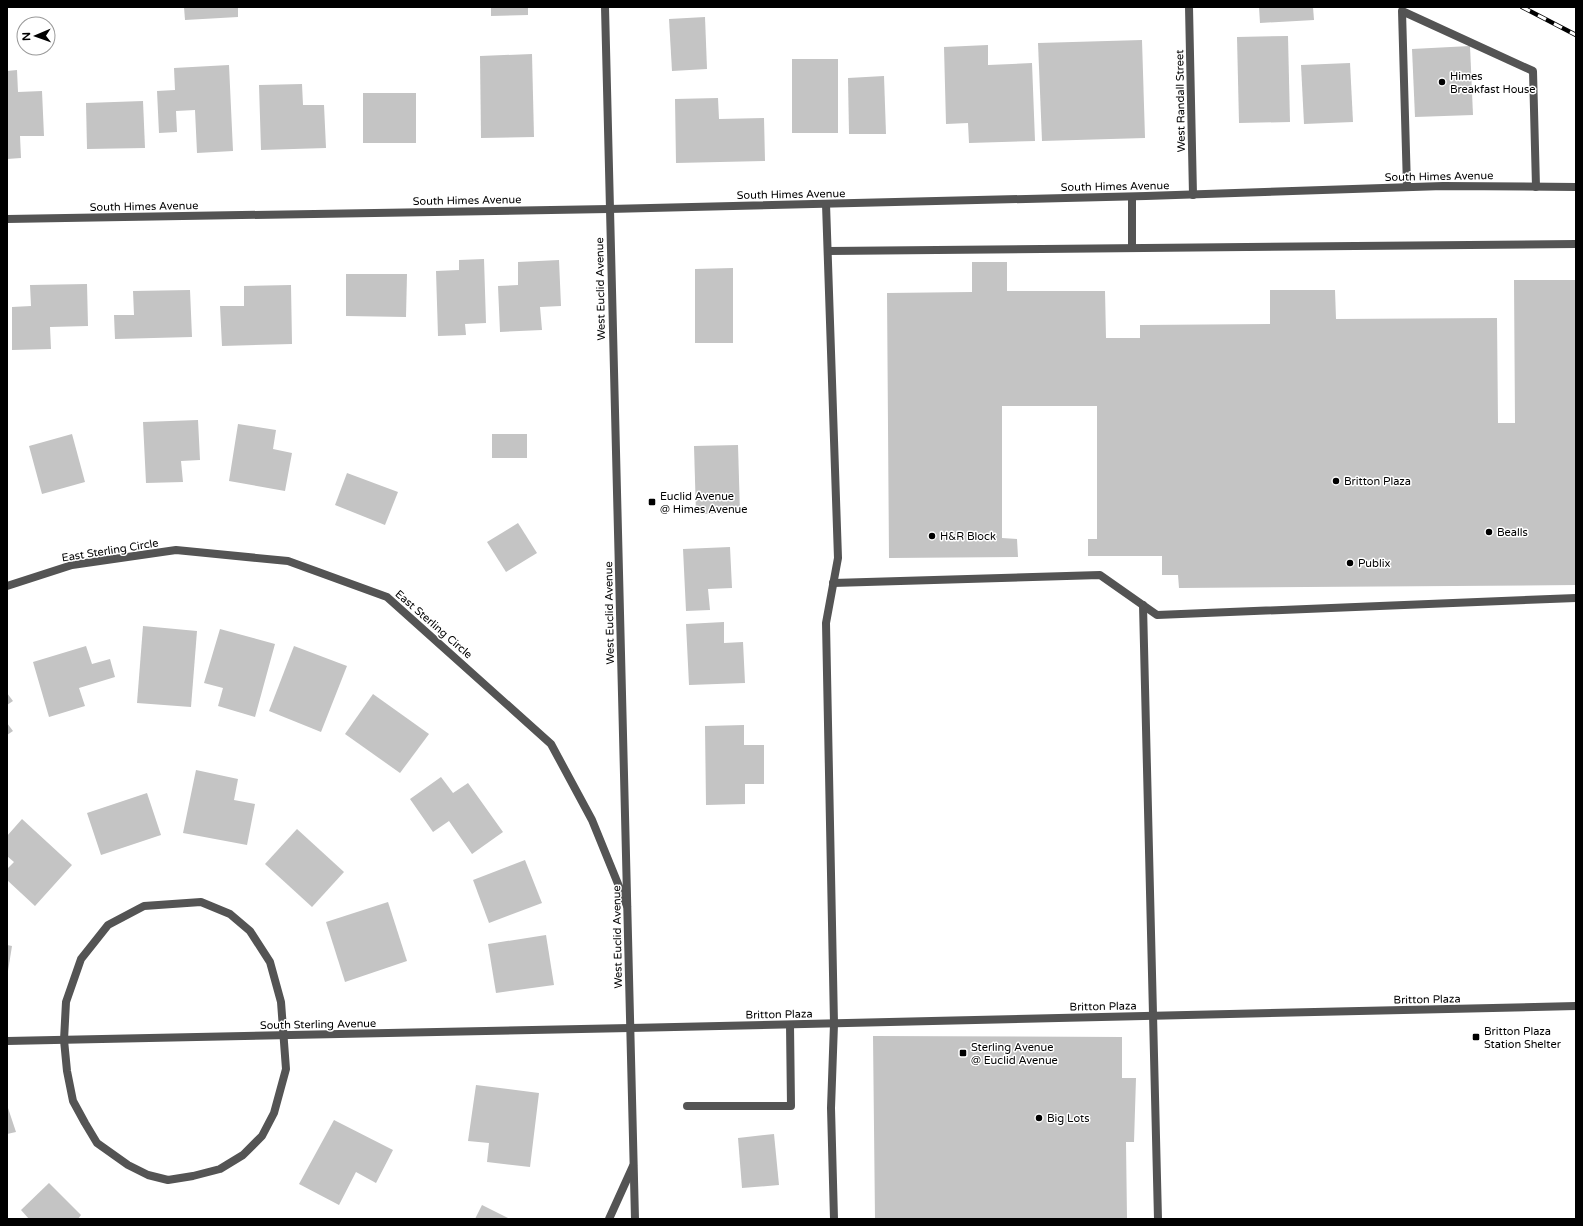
<svg xmlns="http://www.w3.org/2000/svg" width="1583" height="1226" font-family="'Varela Round',sans-serif">
	<style>
		.building { fill: #c4c4c4 }
		.lines { fill: none; stroke-linecap: round; stroke-linejoin: round }
		.service { stroke: #545454; stroke-width: 8 }
		.minor { stroke: #545454; stroke-width: 8 }
		.tertiary { stroke: #545454; stroke-width: 8 }
		.rail-casing { stroke: #000; stroke-width: 4.5 }
		.rail { stroke: #fff; stroke-width: 3; stroke-dasharray: 9; stroke-linecap: butt }
		.poi-dot { fill: #000; stroke: #fff; stroke-width: 1.5 }
		.labels { text-anchor: middle; stroke-width: 3; stroke-linejoin: round; paint-order: stroke }
		.poi-label { font-size: 11px; fill: #000; stroke: #fff; text-anchor: start }
		.street-label { font-size: 11px; fill: #000; stroke: #fff }
	</style>
	<rect width="100%" height="100%" fill="#fff"/>
	<!-- building -->
	<g class="building">
		<polygon points="184,7 238,7 238,17 185,20"/>
		<polygon points="491,7 528,7 528,15 491,16"/>
		<polygon points="1259,7 1313,7 1314,20 1260,23"/>
		<polygon points="705,17 707,69 672,71 669,19"/>
		<polygon points="1288,36 1290,122 1239,123 1237,37"/>
		<polygon points="1142,40 1145,138 1042,141 1038,43"/>
		<polygon points="988,45 988,65 1032,63 1035,141 969,143 968,123 946,124 944,47"/>
		<polygon points="1470,46 1473,115 1415,117 1412,49"/>
		<polygon points="532,54 534,137 481,138 480,56"/>
		<rect x="792" y="59" width="46" height="74"/>
		<polygon points="1350,63 1353,122 1304,124 1301,65"/>
		<polygon points="229,65 233,151 197,153 195,110 176,111 177,132 159,133 157,91 175,90 174,68"/>
		<polygon points="17,70 18,92 42,91 44,136 20,136 21,158 7,159 7,71"/>
		<polygon points="884,76 886,134 849,134 848,78"/>
		<polygon points="302,84 303,105 324,105 326,148 261,150 259,85"/>
		<rect x="363" y="93" width="53" height="50"/>
		<polygon points="718,98 719,119 764,118 765,161 676,163 675,99"/>
		<polygon points="143,101 145,148 87,149 86,103"/>
		<polygon points="484,259 486,323 465,324 466,335 438,336 436,271 459,270 459,260"/>
		<polygon points="559,260 561,306 540,307 542,330 500,332 498,286 518,285 518,262"/>
		<polygon points="972,262 1007,262 1007,291 1105,291 1106,338 1140,338 1140,325 1270,324 1270,290 1335,290 1336,319 1497,318 1498,423 1515,423 1514,280 1576,280 1576,585 1179,588 1178,575 1162,575 1162,556 1088,556 1088,539 1097,539 1097,406 1002,406 1002,538 1017,539 1018,557 889,558 887,293 972,292"/>
		<polygon points="733,268 733,343 695,343 695,269"/>
		<polygon points="346,274 407,274 406,317 346,316"/>
		<polygon points="87,284 88,326 50,327 51,349 12,350 12,307 31,306 30,285"/>
		<polygon points="291,285 292,344 222,346 220,306 244,306 244,286"/>
		<polygon points="190,290 192,337 115,339 114,315 134,315 133,291"/>
		<polygon points="198,420 200,460 181,461 183,482 146,483 143,422"/>
		<polygon points="238,424 276,430 273,449 292,453 285,491 229,481"/>
		<polygon points="72,434 85,482 42,494 29,446"/>
		<rect x="492" y="434" width="35" height="24"/>
		<polygon points="738,445 740,513 696,514 694,446"/>
		<polygon points="347,473 398,492 385,525 335,505"/>
		<polygon points="518,523 537,553 506,572 487,542"/>
		<polygon points="730,547 732,588 708,589 710,610 686,611 683,549"/>
		<polygon points="724,622 724,643 743,642 745,683 689,685 686,624"/>
		<polygon points="143,626 197,631 191,707 137,703"/>
		<polygon points="220,629 275,644 255,717 218,706 223,688 204,683"/>
		<polygon points="86,646 92,664 110,659 115,677 79,688 85,706 49,717 33,662"/>
		<polygon points="294,646 347,666 321,732 269,711"/>
		<polygon points="7,693 13,701 7,705"/>
		<polygon points="373,694 429,734 400,773 345,734"/>
		<polygon points="7,723 13,731 7,735"/>
		<polygon points="744,725 744,745 764,745 764,784 745,784 745,804 706,805 705,726"/>
		<polygon points="196,770 238,779 234,800 255,804 247,845 183,833"/>
		<polygon points="441,777 453,793 468,783 503,832 472,854 449,821 433,832 410,799"/>
		<polygon points="147,793 161,835 101,855 87,813"/>
		<polygon points="22,819 72,865 35,906 7,880 7,869 14,862 7,856 7,836"/>
		<polygon points="297,829 344,872 312,907 265,864"/>
		<polygon points="525,860 542,903 489,923 473,880"/>
		<polygon points="388,902 407,961 345,982 326,922"/>
		<polygon points="546,935 554,985 496,993 488,944"/>
		<polygon points="7,945 12,946 8,971 7,971"/>
		<polygon points="873,1036 1122,1037 1122,1078 1136,1078 1134,1142 1126,1142 1127,1219 875,1219"/>
		<polygon points="476,1085 539,1093 530,1167 487,1162 489,1143 468,1141"/>
		<polygon points="7,1105 16,1132 7,1134"/>
		<polygon points="334,1120 393,1150 376,1183 356,1172 339,1205 299,1184"/>
		<polygon points="774,1134 779,1185 742,1188 738,1138"/>
		<polygon points="49,1183 81,1215 78,1219 29,1219 21,1210"/>
		<polygon points="482,1205 510,1219 475,1219"/>
	</g>
	<g class="lines">
		<!-- service -->
		<g class="service">
			<polyline points="1407,187 1402,11 1533,71 1536,187"/>
			<polyline points="1132,197 1132,248"/>
			<polyline points="826,204 838,558 826,623 834,1024 831,1108 834,1219"/>
			<polyline points="828,251 1576,244"/>
			<polyline points="833,583 1100,575 1157,615 1576,598"/>
			<polyline points="1143,605 1158,1219"/>
			<polyline points="630,1028 1576,1006"/>
			<polyline points="687,1106 791,1106 790,1025"/>
		</g>
		<!-- minor -->
		<g class="minor">
			<polyline points="1189,7 1193,195"/>
			<polyline points="7,586 72,565 176,550 288,561 387,597 551,744 592,820 627,906"/>
			<polygon points="201,902 230,914 250,931 270,962 281,1002 286,1069 274,1113 262,1136 243,1155 220,1169 193,1176 168,1180 148,1175 128,1165 97,1143 85,1123 73,1101 67,1071 64,1040 66,1002 81,959 108,925 144,906"/>
			<polyline points="7,1041 630,1028"/>
			<polyline points="609,1219 633,1166"/>
		</g>
		<!-- tertiary -->
		<g class="tertiary">
			<polyline points="605,7 635,1219"/>
			<polyline points="7,219 609,209 1146,196 1443,186 1576,187"/>
		</g>
		<defs>
			<polyline id="rail" points="1522,7 1576,35"/>
		</defs>
		<!-- rail casing -->
		<use href="#rail" class="rail-casing"/>
		<!-- rail -->
		<use href="#rail" class="rail"/>
	</g>
	<!-- markers -->
	<g class="poi-dot">
		<circle cx="1442" cy="82" r="4"/>
		<circle cx="1336" cy="481" r="4"/>
		<rect x="648" y="498" width="8" height="8" rx="2"/>
		<circle cx="1489" cy="532" r="4"/>
		<circle cx="932" cy="536" r="4"/>
		<circle cx="1350" cy="563" r="4"/>
		<rect x="1472" y="1033" width="8" height="8" rx="2"/>
		<rect x="959" y="1049" width="8" height="8" rx="2"/>
		<circle cx="1039" cy="1118" r="4"/>
	</g>
	<g class="labels">
		<!-- poi labels -->
		<g class="poi-label">
			<text x="1450" y="80">Himes<tspan x="1450" dy="13">Breakfast House</tspan></text>
			<text x="1344" y="485">Britton Plaza</text>
			<text x="660" y="500">Euclid Avenue<tspan x="660" dy="13">@ Himes Avenue</tspan></text>
			<text x="1497" y="536">Bealls</text>
			<text x="940" y="540">H&amp;R Block</text>
			<text x="1358" y="567">Publix</text>
			<text x="1484" y="1035">Britton Plaza<tspan x="1484" dy="13">Station Shelter</tspan></text>
			<text x="971" y="1051">Sterling Avenue<tspan x="971" dy="13">@ Euclid Avenue</tspan></text>
			<text x="1047" y="1122">Big Lots</text>
		</g>
		<!-- street labels -->
		<g class="street-label">
			<text transform="translate(1180 101) rotate(-91)" y="4">West Randall Street</text>
			<text transform="translate(1439 176) rotate(-1)" y="4">South Himes Avenue</text>
			<text transform="translate(1115 186) rotate(-1)" y="4">South Himes Avenue</text>
			<text transform="translate(791 194) rotate(-1)" y="4">South Himes Avenue</text>
			<text transform="translate(467 200) rotate(-1)" y="4">South Himes Avenue</text>
			<text transform="translate(144 206) rotate(-1)" y="4">South Himes Avenue</text>
			<text transform="translate(600 289) rotate(-91)" y="4">West Euclid Avenue</text>
			<text transform="translate(110 550) rotate(-9)" y="4">East Sterling Circle</text>
			<text transform="translate(609 613) rotate(-91)" y="4">West Euclid Avenue</text>
			<text transform="translate(434 624) rotate(41)" y="4">East Sterling Circle</text>
			<text transform="translate(617 937) rotate(-91)" y="4">West Euclid Avenue</text>
			<text transform="translate(1427 999) rotate(-1)" y="4">Britton Plaza</text>
			<text transform="translate(1103 1006) rotate(-1)" y="4">Britton Plaza</text>
			<text transform="translate(779 1014) rotate(-1)" y="4">Britton Plaza</text>
			<text transform="translate(318 1024) rotate(-1)" y="4">South Sterling Avenue</text>
		</g>
	</g>
	<!-- border -->
	<rect width="1583" height="1226" fill="none" stroke="#000000" stroke-width="16"/>
	<!-- north arrow -->
	<g transform="translate(36 36) rotate(268)"><circle r="19" fill="#ffffff" stroke="#999999"/>
	<path d="M0-3L7 15L0 10L-7 15Z" fill="#000000"/>
	<text y="-6" font-size="11" font-weight="bold" text-anchor="middle" fill="#000000">N</text>
	</g>
</svg>
